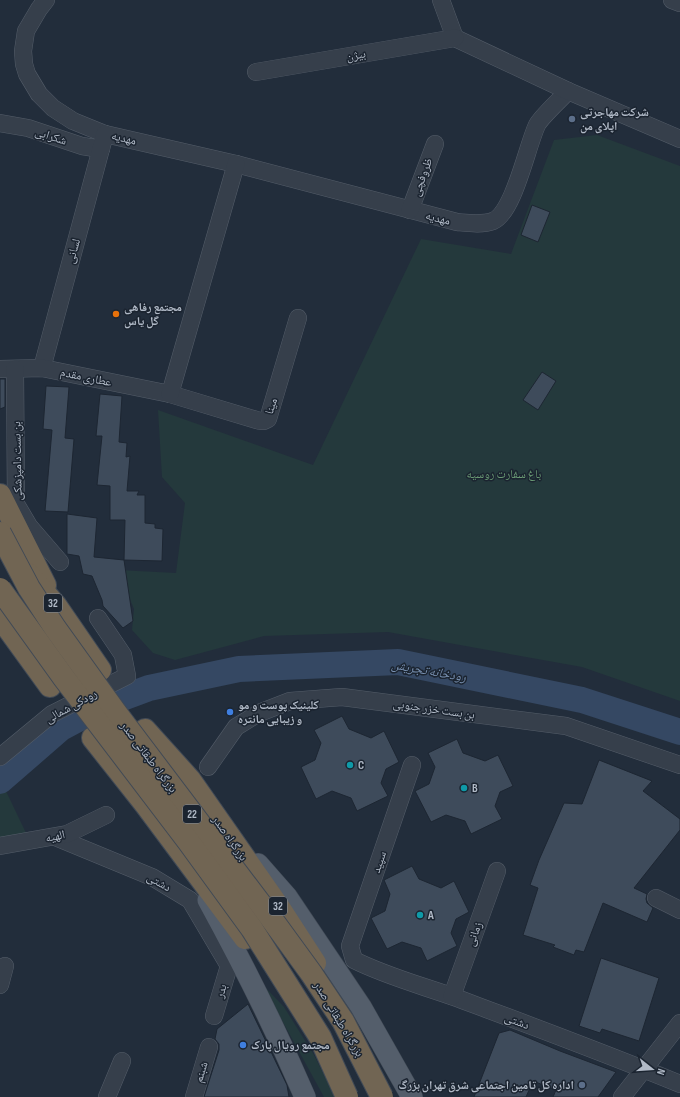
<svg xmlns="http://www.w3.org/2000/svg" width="680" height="1097" font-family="'Sofia Sans Condensed','Noto Naskh Arabic',sans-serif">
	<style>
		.green { fill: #24393c }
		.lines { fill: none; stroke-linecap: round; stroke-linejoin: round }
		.river { stroke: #354863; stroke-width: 26 }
		.building { fill: #3e4b5b; stroke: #1d2632 }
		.minor-casing { stroke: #545d69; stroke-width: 18 }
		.major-casing { stroke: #3f4854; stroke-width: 22 }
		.highway-casing { stroke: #414a56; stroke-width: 24 }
		.minor { stroke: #363f4b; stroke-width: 17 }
		.major { stroke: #545e6b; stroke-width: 21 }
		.highway { stroke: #716553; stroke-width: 22 }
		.highway-bridge-casing { stroke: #414a56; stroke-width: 24; stroke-linecap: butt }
		.highway-bridge { stroke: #716553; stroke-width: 22 }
		.service-dot { fill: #5c6f8a; stroke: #1b2430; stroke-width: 1.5 }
		.food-dot { fill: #e8710a; stroke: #1b2430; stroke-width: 1.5 }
		.shop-dot { fill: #3f7fe0; stroke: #1b2430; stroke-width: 1.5 }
		.culture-dot { fill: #0f9aa8; stroke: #1b2430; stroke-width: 1.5 }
		.labels { text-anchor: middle; stroke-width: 3; stroke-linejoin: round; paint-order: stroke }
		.shield { fill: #1b2430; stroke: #848d9a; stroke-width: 1 }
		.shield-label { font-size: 11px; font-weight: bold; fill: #b1bac7 }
		.street-label { font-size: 12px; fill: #b1bac7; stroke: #1b2430 }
		.poi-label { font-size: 12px; font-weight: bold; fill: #b1bac7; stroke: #1b2430; text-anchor: start }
		.park-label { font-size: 12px; fill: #689873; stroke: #1b2430 }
		.water-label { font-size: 13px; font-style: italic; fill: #7890b0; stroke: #1b2430 }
	</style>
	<rect width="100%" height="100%" fill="#222d3b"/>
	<!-- green -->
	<g class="green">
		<polygon points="597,135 680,166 680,701 582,667 388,632 264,636 175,660 153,653 132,630 134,609 118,570 176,573 185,503 162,477 158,410 313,465 421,239 511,254 554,140"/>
		<polygon points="5,789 26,833 0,838 0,793"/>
		<polygon points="262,984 284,1007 314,1055 335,1097 324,1097"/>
	</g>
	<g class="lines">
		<!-- river -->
		<polyline class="river" points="0,781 61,728 106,704 149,688 239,669 398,662 582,700 680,732"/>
	</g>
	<!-- building -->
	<g class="building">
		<polygon points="532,205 550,212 538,242 521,235"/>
		<polygon points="542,372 556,381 538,410 523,400"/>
		<polygon points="0,379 5,379 5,407 0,409"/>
		<polygon points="46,386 69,387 65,438 74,439 68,512 45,511 52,430 43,429"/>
		<polygon points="100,394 122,396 119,442 127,443 126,457 130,456 127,491 139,491 137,495 145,495 145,523 155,524 155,528 163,529 162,561 124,560 125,520 110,520 110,486 97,485 102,436 96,436"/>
		<polygon points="67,514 97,518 94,557 124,560 133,621 123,628 103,606 102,600 92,576 83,574 79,556 67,554"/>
		<polygon points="342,716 349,729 371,738 384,731 399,762 386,769 381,783 388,796 357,811 351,798 332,791 316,799 301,767 315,760 321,743 314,730"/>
		<polygon points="457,739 463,753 485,761 498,755 513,786 500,792 495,806 502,819 471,834 465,821 446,815 431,822 415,791 429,784 435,767 428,753"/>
		<polygon points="599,760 652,781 643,791 680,819 680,830 634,888 647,894 646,899 647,903 653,908 647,922 603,903 584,952 576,950 574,955 553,947 555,945 523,935 538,888 530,885 539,860 564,803 582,804"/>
		<polygon points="412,866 419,879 441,888 454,881 469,912 456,919 451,933 457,946 427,961 421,948 402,942 387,949 371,918 385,911 390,894 384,880"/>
		<polygon points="601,958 659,978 639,1041 602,1029 600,1033 579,1026"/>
		<polygon points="248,1004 287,1085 289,1097 204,1097 219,1050 219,1044 215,1039 217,1029"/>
		<polygon points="510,1030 560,1051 616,1072 598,1097 553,1097 556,1090 533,1081 526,1097 474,1097 499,1033"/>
	</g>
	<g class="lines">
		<defs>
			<g id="minor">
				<path d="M46,0L39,9L26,31L23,51L24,64L27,74L39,94L53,108L73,121L105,134L236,164L457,222C468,223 482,225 493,221C514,212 527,146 537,125C541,117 561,99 568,91"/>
				<polyline points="441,0 455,38"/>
				<polyline points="672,0 680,3"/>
				<polyline points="455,38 568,91 680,139"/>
				<polyline points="256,72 455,38"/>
				<polyline points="0,123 28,128 82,146 101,149"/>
				<polyline points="410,210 435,144"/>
				<polyline points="42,368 105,134"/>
				<polyline points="0,369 42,368 170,394 260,421 264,421 268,419 298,318"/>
				<polyline points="15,369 16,504 29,526 60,562"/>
				<polyline points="170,394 236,164"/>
				<polyline points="0,757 52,714 127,676 123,655 98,618"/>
				<path d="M412,765L350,946L354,960C386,976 420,985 454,997C529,1025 605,1053 680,1084"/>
				<polyline points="208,767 236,727 259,713 290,701 342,697 566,726 680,765"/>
				<polyline points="55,837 152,877 190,900 229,966 214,1016"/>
				<polyline points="0,846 67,834 106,815"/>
				<polyline points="656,898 680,910"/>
				<polyline points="0,985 5,966"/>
				<polyline points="452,996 497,871"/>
				<polyline points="107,1097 122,1061"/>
				<polyline points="194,1097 209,1047"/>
				<polyline points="622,1097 680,1023"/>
			</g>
			<g id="major">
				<polyline points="258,864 287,897 361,1007 412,1097"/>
				<path d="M208,900C243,964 276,1030 305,1097"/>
			</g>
			<g id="highway">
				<polyline points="0,495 45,585"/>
				<polyline points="28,574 56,606 100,670"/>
				<polyline points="0,617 50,686"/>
				<polyline points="145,730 190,780 278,906 315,963"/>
				<polyline points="93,738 146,805 245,938"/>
			</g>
		</defs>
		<!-- minor casing -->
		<use href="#minor" class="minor-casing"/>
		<!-- major casing -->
		<use href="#major" class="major-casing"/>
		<!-- highway casing -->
		<use href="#highway" class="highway-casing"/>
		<!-- minor -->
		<use href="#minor" class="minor"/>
		<!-- major -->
		<use href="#major" class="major"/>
		<!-- highway -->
		<use href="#highway" class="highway"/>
		<defs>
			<g id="highway-bridge">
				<polyline points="0,533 29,588 55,628 116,713 268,914 311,973 343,1021 382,1097"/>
				<polyline points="0,589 64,678 188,841 252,929 320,1037 347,1097"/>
			</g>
		</defs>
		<!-- highway-bridge casing -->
		<use href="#highway-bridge" class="highway-bridge-casing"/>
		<!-- highway-bridge -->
		<use href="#highway-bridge" class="highway-bridge"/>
	</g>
	<!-- markers -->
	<g class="service-dot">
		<circle cx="572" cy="119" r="4"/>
		<circle cx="582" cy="1085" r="4"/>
	</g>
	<circle class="food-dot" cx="116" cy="314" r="4"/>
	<g class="shop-dot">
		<circle cx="230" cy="712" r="4"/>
		<circle cx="243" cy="1045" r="4"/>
	</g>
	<g class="culture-dot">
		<circle cx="350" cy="765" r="4"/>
		<circle cx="464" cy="788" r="4"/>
		<circle cx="420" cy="915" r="4"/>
	</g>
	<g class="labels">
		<!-- shield labels -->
		<g class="shield">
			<rect x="44" y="594" width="18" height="18" rx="3"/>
			<rect x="183" y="805" width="18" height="18" rx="3"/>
			<rect x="269" y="897" width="18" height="18" rx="3"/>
		</g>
		<g class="shield-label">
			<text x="53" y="607">32</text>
			<text x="192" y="818">22</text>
			<text x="278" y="910">32</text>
		</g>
		<!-- street labels -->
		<g class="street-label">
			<text transform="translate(356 55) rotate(-10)" y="4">بیژن</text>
			<text transform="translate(51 136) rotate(18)" y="4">شکرابی</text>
			<text transform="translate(124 138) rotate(13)" y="4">مهدیه</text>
			<text transform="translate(422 177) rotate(-70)" y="4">ظروفچی</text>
			<text transform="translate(438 218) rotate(14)" y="4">مهدیه</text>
			<text transform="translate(73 251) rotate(-75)" y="4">لسانی</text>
			<text transform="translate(86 377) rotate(12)" y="4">عطاری مقدم</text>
			<text transform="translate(271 406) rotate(-72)" y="4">مینا</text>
			<text transform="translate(17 461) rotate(-91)" y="4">بن بست دامپزشکی</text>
			<text transform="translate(71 706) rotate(-29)" y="4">رودکی شمالی</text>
			<text transform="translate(434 709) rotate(8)" y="4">بن بست خزر جنوبی</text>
			<text transform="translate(149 757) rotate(53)" y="4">بزرگراه طبقاتی صدر</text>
			<text transform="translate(55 836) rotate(-12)" y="4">الهیه</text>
			<text transform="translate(230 838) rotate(55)" y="4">بزرگراه صدر</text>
			<text transform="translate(379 862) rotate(-71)" y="4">سپید</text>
			<text transform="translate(159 882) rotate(29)" y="4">دشتی</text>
			<text transform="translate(474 934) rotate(-70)" y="4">زمانی</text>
			<text transform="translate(221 991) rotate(-73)" y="4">بدر</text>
			<text transform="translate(339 1019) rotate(59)" y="4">بزرگراه طبقاتی صدر</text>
			<text transform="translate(517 1021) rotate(21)" y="4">دشتی</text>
			<text transform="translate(201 1072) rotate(-73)" y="4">شبنم</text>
		</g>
		<!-- poi labels -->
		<g class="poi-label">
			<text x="580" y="116">شرکت مهاجرتی<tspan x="580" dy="14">اپلای من</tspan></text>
			<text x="124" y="311">مجتمع رفاهی<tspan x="124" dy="14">گل یاس</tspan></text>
			<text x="238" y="709">کلینیک پوست و مو<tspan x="238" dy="14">و زیبایی مانتره</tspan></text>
			<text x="358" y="769">C</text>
			<text x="472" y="792">B</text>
			<text x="428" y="919">A</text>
			<text x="251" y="1049">مجتمع رویال پارک</text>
			<text x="574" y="1089" text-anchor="end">اداره کل تامین اجتماعی شرق تهران بزرگ</text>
		</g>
		<!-- park labels -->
		<g class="park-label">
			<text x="504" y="478">باغ سفارت روسیه</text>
		</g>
		<!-- water labels -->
		<g class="water-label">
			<text transform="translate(429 670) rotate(10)" y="5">رودخانه تجریش</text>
		</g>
	</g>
	<!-- north arrow -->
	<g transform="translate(652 1069) rotate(107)" stroke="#1b2430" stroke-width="3" paint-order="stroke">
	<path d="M0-3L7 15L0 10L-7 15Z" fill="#b1bac7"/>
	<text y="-6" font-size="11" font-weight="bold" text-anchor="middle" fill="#b1bac7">N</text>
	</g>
</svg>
